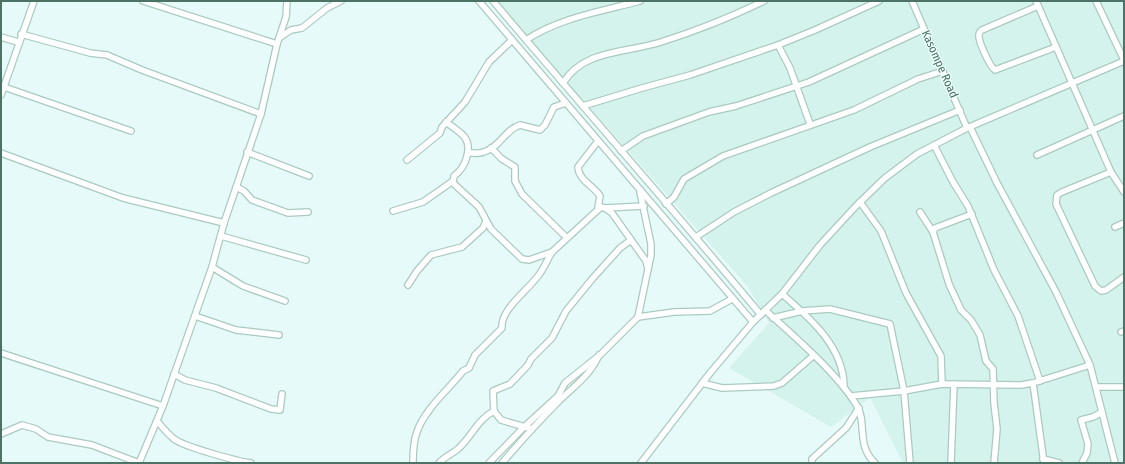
<svg xmlns="http://www.w3.org/2000/svg" width="1125" height="464" font-family="'Fira Sans Condensed',sans-serif">
	<style>
		.residential { fill: #d4f3ed }
		.lines { fill: none; stroke-linecap: round; stroke-linejoin: round }
		.minor-casing { stroke: #aacac1; stroke-width: 8 }
		.minor { stroke: #fff; stroke-width: 5.5 }
		.labels { text-anchor: middle; stroke-width: 3; stroke-linejoin: round; paint-order: stroke }
		.street-label { font-size: 12px; fill: #4c7365; stroke: #ecfefc }
	</style>
	<rect width="100%" height="100%" fill="#e6fbf9"/>
	<!-- residential -->
	<polygon class="residential" points="496,1 1124,1 1124,463 903,463 870,398 831,427 729,368 769,323 748,287"/>
	<g class="lines">
		<defs>
			<g id="minor">
				<polyline points="143,1 277,44"/>
				<polyline points="479,1 753,322"/>
				<path d="M493,1C582,106 673,209 761,315"/>
				<polyline points="912,1 967,128"/>
				<polyline points="1036,1 1111,172 1062,192 1057,195 1056,204 1095,286 1101,291 1106,290 1124,277"/>
				<polyline points="1096,1 1124,60"/>
				<path d="M1038,6L982,30C980,32 979,32 979,35C978,41 990,67 995,70L1056,47"/>
				<polyline points="21,34 90,53 107,55 142,70 261,114"/>
				<polyline points="1,37 18,42"/>
				<polyline points="279,38 291,30 302,28 327,8 341,1"/>
				<path d="M526,40C559,18 602,11 640,1"/>
				<polyline points="778,45 790,68 810,124"/>
				<path d="M563,83C584,49 627,53 661,42C696,31 731,17 764,1"/>
				<polyline points="4,87 131,131"/>
				<polyline points="1,95 34,1"/>
				<polyline points="583,106 642,88 690,75 778,45 815,30 879,1"/>
				<path d="M446,122C460,133 472,137 467,156C465,165 461,171 454,176L453,183L479,207L491,229L522,259L529,260L552,252L601,207L605,208L612,213L646,261L648,269"/>
				<polyline points="970,127 997,183 1056,292 1090,365 1115,463"/>
				<path d="M598,141L578,167C579,181 593,185 600,196L598,207"/>
				<polyline points="934,145 953,182 968,206 994,270 1018,316 1040,381"/>
				<polyline points="491,148 502,159 515,167 515,181 522,194 566,237"/>
				<polyline points="621,151 643,136 709,112 736,106 809,82 924,29"/>
				<polyline points="247,152 309,176"/>
				<polyline points="1,153 123,198 224,223"/>
				<path d="M468,153C473,153 479,154 484,152C499,148 506,129 520,125L540,130L545,125L554,107L566,103"/>
				<polyline points="1037,155 1124,116"/>
				<polyline points="407,160 440,133 442,127 465,102 489,62 512,40"/>
				<polyline points="1111,172 1124,192"/>
				<polyline points="236,187 244,191 252,200 288,213 308,212"/>
				<polyline points="860,202 881,231 906,293 941,356 942,384"/>
				<polyline points="666,204 674,197 684,179 723,156 854,110 918,79 943,71"/>
				<polyline points="605,208 644,206"/>
				<polyline points="393,211 423,202 453,181"/>
				<polyline points="920,212 933,232"/>
				<polyline points="972,214 935,228 933,232 949,284 961,310 971,320 980,335 986,361 993,369 994,403 997,429 994,463"/>
				<polyline points="1115,227 1124,223"/>
				<polyline points="221,236 306,260"/>
				<polyline points="696,237 734,212 771,193 870,147 960,110"/>
				<polyline points="212,267 243,286 285,301"/>
				<polyline points="408,285 417,271 431,255 462,247 483,228 486,221"/>
				<path d="M782,294C810,318 844,347 844,387"/>
				<path d="M765,310C793,335 839,375 857,406C867,422 856,446 875,463"/>
				<polyline points="195,316 236,330 279,335"/>
				<polyline points="638,317 651,255 651,244 640,192"/>
				<polyline points="773,318 802,311 830,309 890,324 904,391 910,463"/>
				<polyline points="1121,332 1124,331"/>
				<polyline points="1,353 163,406"/>
				<polyline points="174,374 185,380 216,388 271,409 280,410 282,394"/>
				<polyline points="702,383 722,388 774,386 782,383 813,356"/>
				<polyline points="1033,383 1044,463"/>
				<polyline points="1096,387 1124,387"/>
				<polyline points="851,396 904,391 942,384 1021,385 1033,383 1090,365"/>
				<path d="M157,421C162,427 168,434 174,439C185,447 236,461 251,463"/>
				<polyline points="532,429 501,420 494,411 493,391 510,384 528,365 531,359 552,338 566,311 593,278 620,248 631,240"/>
				<polyline points="1,434 22,425 36,429 48,437 92,445 139,463 163,406 212,267 224,223 261,114 277,44 286,17 287,1"/>
				<polyline points="1043,459 1059,463"/>
				<path d="M413,463C413,453 413,442 417,432C424,410 449,389 463,371L469,368L475,355L502,328C500,310 527,291 538,276C544,269 547,260 552,252"/>
				<path d="M439,463C446,455 453,454 459,448C472,436 478,419 494,411"/>
				<polyline points="489,463 523,428 558,396 565,383 600,355 638,317 674,312 710,311 732,299"/>
				<path d="M502,463C520,442 539,421 559,401C574,386 590,376 599,355"/>
				<polyline points="641,463 710,373 753,322 782,294 820,245 856,206 885,178 917,154 967,128 1124,61"/>
				<polyline points="812,463 812,459 846,428 859,408"/>
				<polyline points="951,463 954,384"/>
				<polyline points="1082,463 1087,453 1088,444 1081,420 1093,417 1102,412"/>
			</g>
		</defs>
		<!-- minor casing -->
		<use href="#minor" class="minor-casing"/>
		<!-- minor -->
		<use href="#minor" class="minor"/>
	</g>
	<g class="labels">
		<!-- street labels -->
		<g class="street-label">
			<text transform="translate(940 64) rotate(66)" y="4">Kasompe Road</text>
		</g>
	</g>
	<!-- border -->
	<rect width="1125" height="464" fill="none" stroke="#4c7365" stroke-width="4"/>
</svg>
